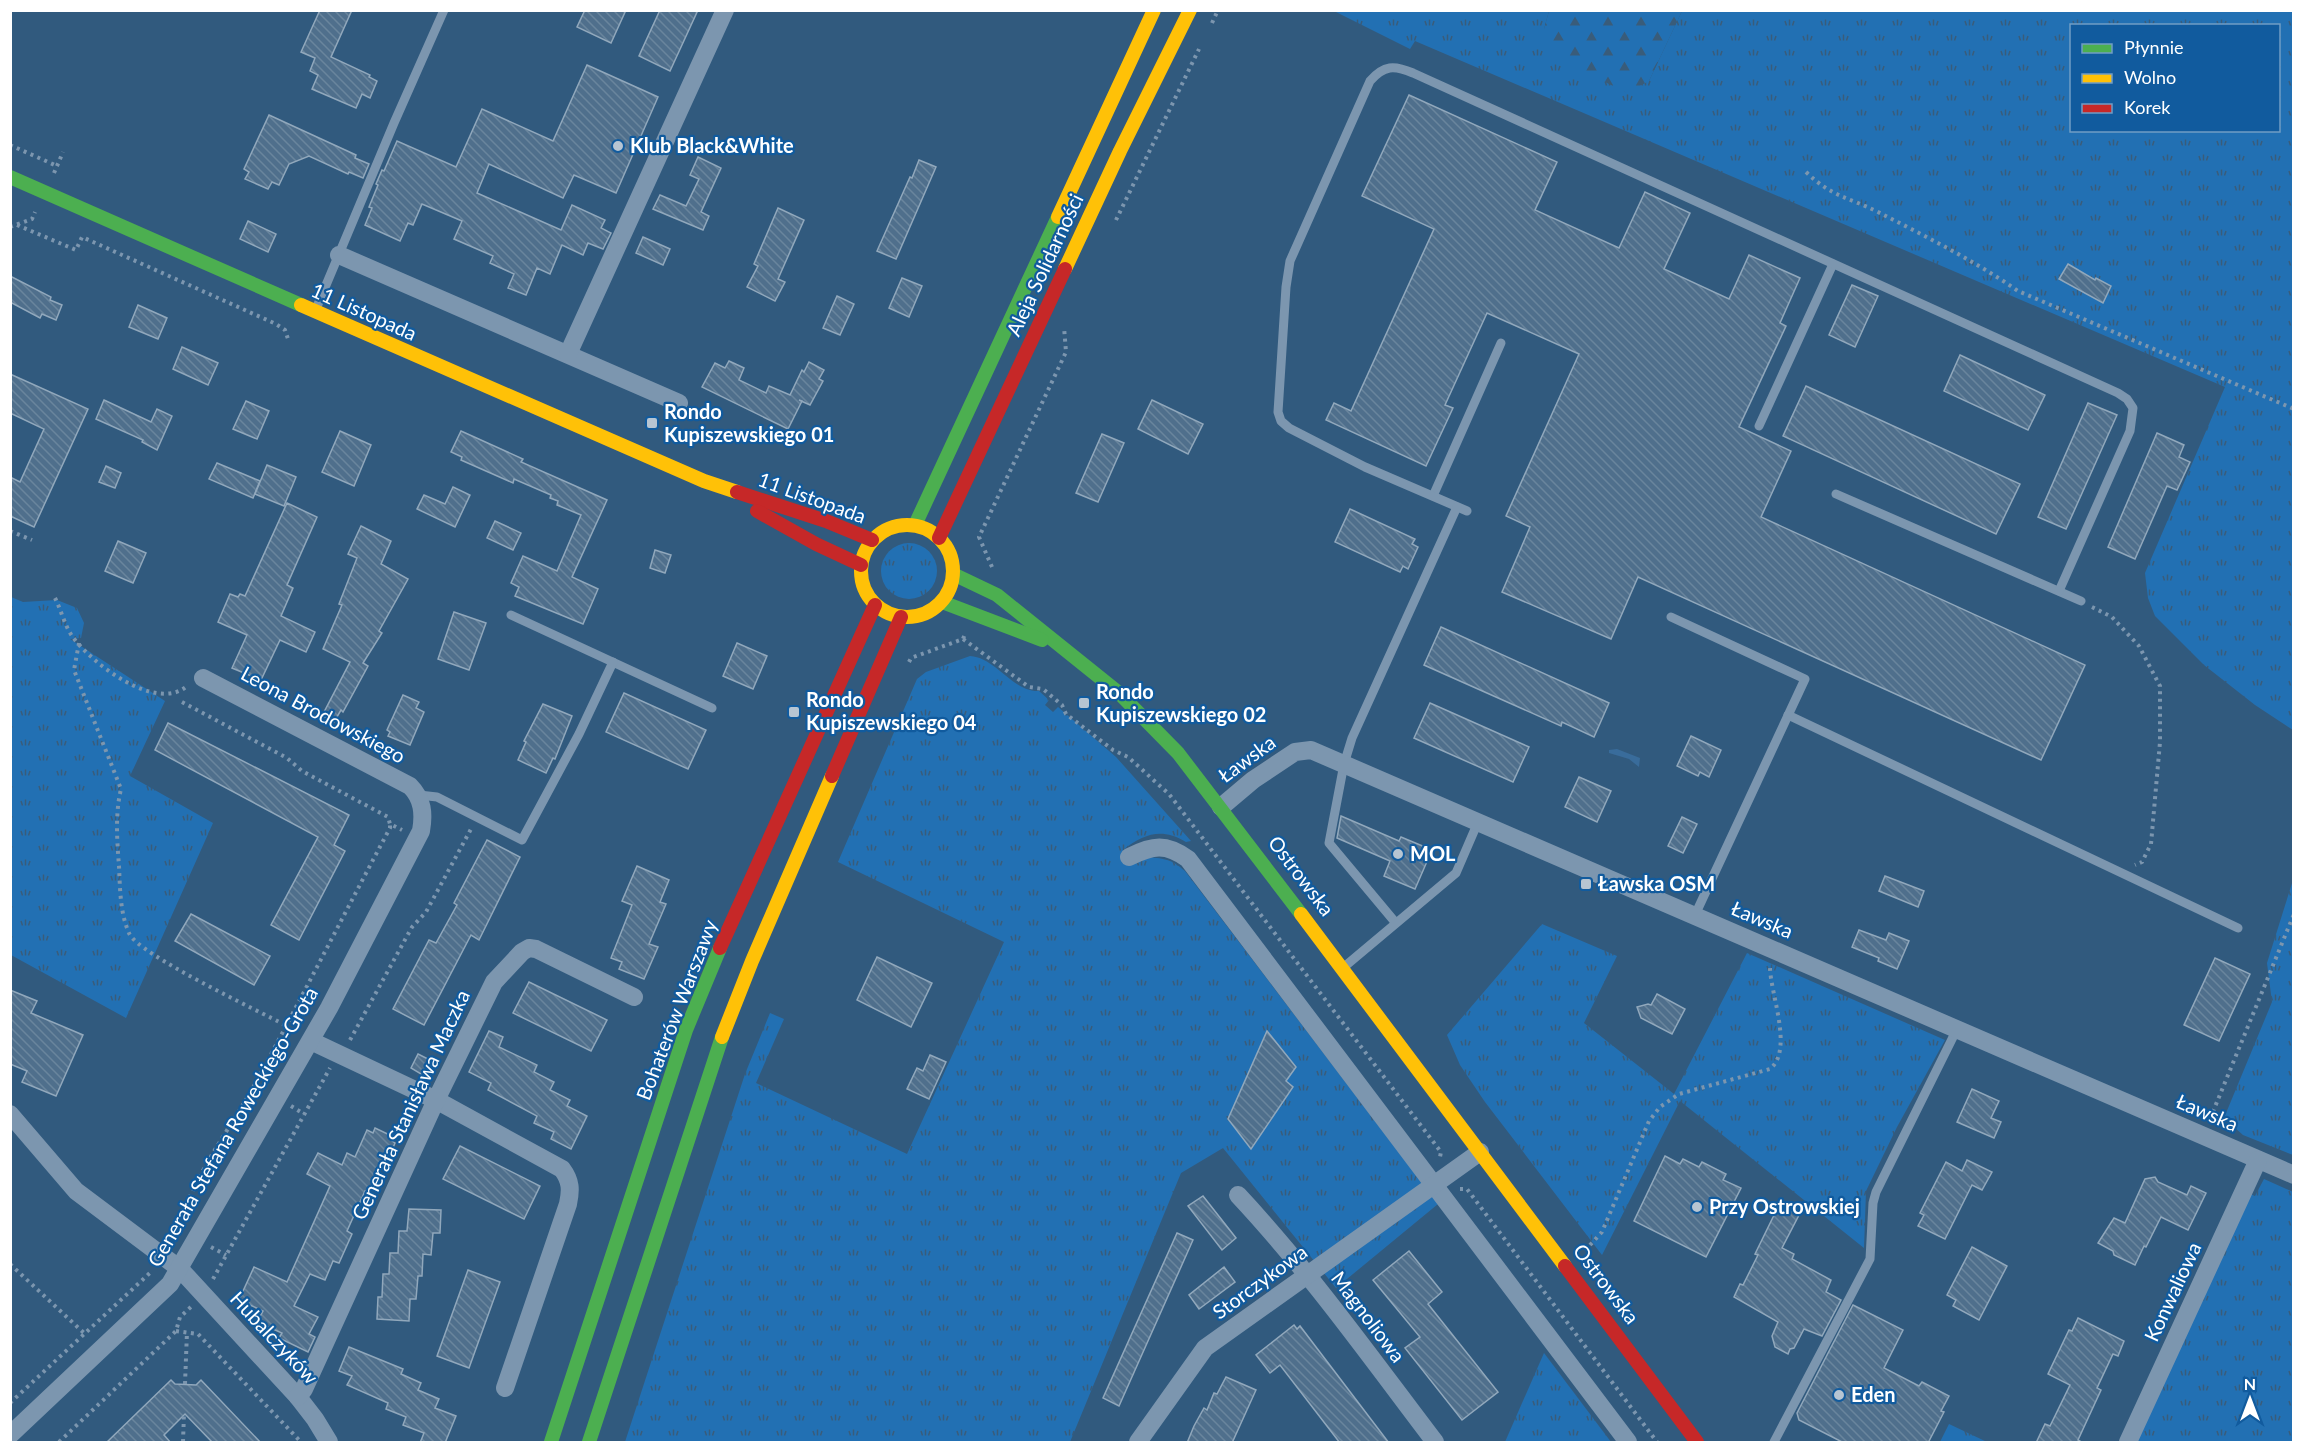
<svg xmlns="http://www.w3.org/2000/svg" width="2304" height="1453" font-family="Lato,sans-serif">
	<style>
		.grass { fill: url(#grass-tufts); fill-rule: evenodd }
		.forest { fill: url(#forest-firs) }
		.water { fill: #396c9b }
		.building { fill: url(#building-back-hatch); stroke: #91a8bc; stroke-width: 1.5 }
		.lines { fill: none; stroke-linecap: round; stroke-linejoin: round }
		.path { stroke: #7c96af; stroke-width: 4; stroke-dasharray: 3 4.5; stroke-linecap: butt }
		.lane { stroke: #7c96af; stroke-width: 9 }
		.street { stroke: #7c96af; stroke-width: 18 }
		.fast { stroke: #4caf50; stroke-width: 14 }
		.slow { stroke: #ffc107; stroke-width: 14 }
		.jam { stroke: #c62828; stroke-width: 14 }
		.poi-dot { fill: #b7c5d2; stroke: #115b9e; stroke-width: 2 }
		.labels { text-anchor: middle; stroke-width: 4.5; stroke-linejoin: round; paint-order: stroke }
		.poi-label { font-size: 20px; font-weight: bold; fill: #fff; stroke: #115b9e; text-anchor: start }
		.street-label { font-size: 20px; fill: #fff; stroke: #115b9e }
	</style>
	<defs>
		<pattern id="grass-tufts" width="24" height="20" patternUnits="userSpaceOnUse" patternTransform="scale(1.5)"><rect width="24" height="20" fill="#2270b3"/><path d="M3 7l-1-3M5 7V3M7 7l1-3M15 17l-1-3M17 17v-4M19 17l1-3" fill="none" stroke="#395c7a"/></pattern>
		<pattern id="forest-firs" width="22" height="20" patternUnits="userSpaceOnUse" patternTransform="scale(1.5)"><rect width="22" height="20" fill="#2270b3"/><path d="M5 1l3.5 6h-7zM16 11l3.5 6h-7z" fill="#395c7a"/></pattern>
		<pattern id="building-back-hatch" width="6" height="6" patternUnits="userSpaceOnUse" patternTransform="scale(1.5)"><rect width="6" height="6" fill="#4f6f8c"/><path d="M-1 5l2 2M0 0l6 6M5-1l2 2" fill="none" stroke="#69859d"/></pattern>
	</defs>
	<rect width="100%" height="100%" fill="#315a7e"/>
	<!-- grass -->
	<g class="grass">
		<path d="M1334,11H1549L1544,29L1649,81L1682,11H2293V730L2255,705L2204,665L2155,616L2148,598L2145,573L2225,387L1415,41L1410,49ZM2072,26H2278V130H2072Z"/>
		<circle cx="909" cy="571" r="28"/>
		<polygon points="11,597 23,602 57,600 77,608 84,623 81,638 70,639 165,701 130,776 213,823 126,1018 11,955"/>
		<path d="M970,656C997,658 1012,692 1039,691L1049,700L1045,705L1053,712L1058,707L1116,757L1191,841L1186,842C1162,828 1145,833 1123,850C1131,853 1140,857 1148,857C1166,859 1171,859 1185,871L1438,1204L1336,1288L1223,1148L1181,1173L1070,1442H625L745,1074L770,1013L784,1019L756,1083L907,1154L1004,942L838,862L917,679L926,672Z"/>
		<polygon points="2293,880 2294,1155 2293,1155 2243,1135 2224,1118 2272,1002 2267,963"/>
		<polygon points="1542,924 1617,956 1584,1023 1674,1094 1747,953 1945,1040 1897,1127 1866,1191 1864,1248 1680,1101 1602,1255 1485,1102 1460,1065 1447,1035"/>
		<polygon points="2264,1179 2293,1192 2293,1442 2128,1442 2245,1191 2255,1196"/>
		<polygon points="1544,1353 1611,1442 1505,1442"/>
		<polygon points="1949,1424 1987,1442 1940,1442"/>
	</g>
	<!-- forest -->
	<polygon class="forest" points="1549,11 1549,10 1682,11 1649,81 1627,93 1547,53 1544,29"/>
	<!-- water -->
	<polygon class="water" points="1617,749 1640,758 1639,767 1629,759 1609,753 1609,750"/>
	<!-- building -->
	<g class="building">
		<polygon points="320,10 352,10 331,57 370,75 369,77 377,81 370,98 362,94 356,108 312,89 318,75 310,71 315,58 301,52"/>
		<polygon points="585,10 626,10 611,43 577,27"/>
		<polygon points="660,10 698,10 670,71 639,56"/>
		<polygon points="587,65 658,97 616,193 574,175 563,198 489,164 477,193 561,230 572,205 605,220 601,228 611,233 603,249 588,243 583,255 562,245 550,274 537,268 526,295 508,288 514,274 490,263 493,256 454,239 462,221 422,204 413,225 408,223 400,241 365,225 372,208 369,207 378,185 376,184 382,170 384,171 397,141 456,167 482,109 553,141"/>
		<polygon points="1409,95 1557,162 1535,210 1619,248 1645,192 1690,213 1664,269 1729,299 1749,255 1800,278 1780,323 1786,326 1739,427 1791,451 1761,517 2085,665 2041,760 1638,577 1611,639 1502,592 1530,527 1506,516 1579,354 1487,313 1445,405 1453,408 1426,466 1326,420 1334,403 1351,411 1434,229 1362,196"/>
		<polygon points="269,115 356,155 355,158 369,164 363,178 349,172 348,174 309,156 289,164 279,185 272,182 268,189 245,179 249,172 244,169"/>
		<polygon points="698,157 721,168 701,212 709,216 703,230 653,209 660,195 686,206 699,179 690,175"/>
		<polygon points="919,160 936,167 896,259 877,251 910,177 912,178"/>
		<polygon points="778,208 804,220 778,279 785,282 775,301 747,287 758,266 754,264"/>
		<polygon points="248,221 276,234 268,252 240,239"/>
		<polygon points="643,237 670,249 663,265 636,253"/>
		<polygon points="2068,264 2095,280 2096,278 2111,286 2103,303 2059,279"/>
		<polygon points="10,276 51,297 50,300 62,305 56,320 42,314 40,318 10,302"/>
		<polygon points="902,278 922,286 909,317 889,308"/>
		<polygon points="1852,285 1878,296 1855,347 1829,335"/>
		<polygon points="837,296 854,304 840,335 823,328"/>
		<polygon points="138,305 167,318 158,339 129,327"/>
		<polygon points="182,347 218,363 208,385 173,369"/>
		<polygon points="1960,355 2045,395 2028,430 1944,391"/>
		<polygon points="729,361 744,368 739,380 766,393 769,386 790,395 802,370 804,372 809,362 824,370 819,379 823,381 810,405 799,400 802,401 788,429 702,387 715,363 725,368"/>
		<polygon points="10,374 88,409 34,527 10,516 10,477 20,482 44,429 10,413"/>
		<polygon points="1806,386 2020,484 1996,534 1783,436"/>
		<polygon points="104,400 151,422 157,409 172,416 157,450 142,442 143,440 96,419"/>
		<polygon points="1152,400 1203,424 1188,454 1138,429"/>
		<polygon points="246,401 269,411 257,439 233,429"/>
		<polygon points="2088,403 2117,415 2066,529 2038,517"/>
		<polygon points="340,431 371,445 354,486 322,472"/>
		<polygon points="461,431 523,459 521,462 607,500 572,577 598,589 583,624 515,596 519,587 511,583 523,556 557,571 581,515 557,505 558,501 550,498 551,495 514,479 513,483 461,460 462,457 451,452"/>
		<polygon points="2157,433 2184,445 2179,457 2190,462 2177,490 2167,486 2135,559 2108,547"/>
		<polygon points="1102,434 1124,443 1098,502 1076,493"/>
		<polygon points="217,463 260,481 253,498 209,479"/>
		<polygon points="267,465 296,477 284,506 255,494"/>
		<polygon points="106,466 121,473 115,488 99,482"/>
		<polygon points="453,487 470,495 455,527 417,509 424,495 445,504"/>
		<polygon points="287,503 317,517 287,585 293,588 281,616 315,632 306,652 280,640 261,680 232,668 247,635 218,622 230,594 238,597 240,594 245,596"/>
		<polygon points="1350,509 1415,539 1412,544 1418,547 1408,569 1403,566 1400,572 1335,542"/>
		<polygon points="495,521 521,533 513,550 487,538"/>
		<polygon points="361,526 391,541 381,564 408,579 379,631 382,633 363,663 368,666 343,712 341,710 334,722 322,716 350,662 323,649 342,605 339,604 357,558 348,554"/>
		<polygon points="118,541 146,553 133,583 105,571"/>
		<polygon points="655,550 671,555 665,573 650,568"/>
		<polygon points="454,612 486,623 469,670 438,659"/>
		<polygon points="1441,627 1609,703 1594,737 1562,722 1561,726 1424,665"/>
		<polygon points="737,643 767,656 753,689 723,676"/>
		<polygon points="624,693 706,730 688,769 606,732"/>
		<polygon points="403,695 419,702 416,708 424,712 410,745 388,736 390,732 387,730"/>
		<polygon points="1430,703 1529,747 1513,782 1414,738"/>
		<polygon points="543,704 572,716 555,759 553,758 546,773 518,760 526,742 524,741"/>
		<polygon points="168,723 349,815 334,845 345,851 299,940 271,925 318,837 155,750"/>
		<polygon points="1691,736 1721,750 1709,777 1700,772 1698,776 1677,766"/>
		<polygon points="1579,777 1611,791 1597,822 1565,807"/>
		<polygon points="1341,816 1399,841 1401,837 1432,850 1415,889 1384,876 1390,861 1337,838"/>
		<polygon points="1682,817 1697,824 1683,853 1668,846"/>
		<polygon points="487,840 520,857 479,940 471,935 424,1025 393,1009 429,940 436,943 457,905 454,903"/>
		<polygon points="637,866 669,880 660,902 666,904 649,944 658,947 644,979 619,969 622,962 611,958 632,905 622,901"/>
		<polygon points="1885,876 1924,891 1918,907 1879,891"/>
		<polygon points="191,914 270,956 254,985 175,941"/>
		<polygon points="1859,930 1886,940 1889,933 1909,941 1897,969 1878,961 1879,958 1852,947"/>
		<polygon points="877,957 932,983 911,1027 857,1000"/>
		<polygon points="2215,958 2250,974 2219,1041 2184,1025"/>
		<polygon points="529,982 607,1020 591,1051 513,1013"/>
		<polygon points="10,990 37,1001 31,1013 83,1035 56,1096 22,1082 27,1071 10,1064"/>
		<polygon points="1657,994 1685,1009 1672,1034 1641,1018 1637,1007 1648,1004 1651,1005"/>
		<polygon points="489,1031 503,1037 499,1047 537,1065 534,1072 554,1082 550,1090 570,1100 567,1106 587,1116 571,1149 551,1139 554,1132 534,1123 537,1116 488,1090 491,1083 469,1072"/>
		<polygon points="1267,1031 1296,1067 1286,1081 1293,1087 1251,1149 1228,1119"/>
		<polygon points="418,1054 434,1062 426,1077 411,1068"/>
		<polygon points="930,1055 946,1062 929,1099 907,1089 917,1068 923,1071"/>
		<polygon points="1972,1089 1999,1101 1991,1118 2001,1122 1994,1138 1957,1122"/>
		<polygon points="375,1128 394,1137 392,1141 395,1143 384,1169 380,1167 369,1193 365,1191 347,1231 352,1234 339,1263 333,1261 325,1280 310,1274 294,1306 318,1317 309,1334 315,1337 308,1352 279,1338 282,1333 257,1322 263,1311 239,1300 254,1267 287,1282 330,1186 307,1174 318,1153 342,1165 347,1153 355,1157 367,1130 373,1133"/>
		<polygon points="460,1146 540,1186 524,1219 443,1179"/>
		<polygon points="1665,1156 1680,1164 1683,1159 1699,1167 1702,1162 1726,1174 1723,1180 1741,1188 1706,1257 1634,1221"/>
		<polygon points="1967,1160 1992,1172 1982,1190 1972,1185 1945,1239 1918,1226 1924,1215 1920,1213 1946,1162 1962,1171"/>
		<polygon points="2155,1177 2158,1182 2187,1195 2191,1186 2206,1193 2188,1230 2161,1217 2146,1247 2144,1246 2135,1265 2114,1255 2113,1251 2098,1243 2114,1218 2125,1223 2145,1179"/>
		<polygon points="1203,1196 1236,1238 1222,1250 1188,1206"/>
		<polygon points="1779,1205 1799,1215 1782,1248 1794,1254 1792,1259 1831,1280 1826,1292 1841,1300 1822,1336 1804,1329 1794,1348 1790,1349 1788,1354 1775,1347 1772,1336 1778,1322 1734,1297 1740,1284 1743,1285 1758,1255 1755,1254"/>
		<polygon points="409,1209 441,1210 440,1233 433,1233 431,1255 423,1254 422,1276 418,1276 416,1299 410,1299 409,1321 377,1319 378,1297 382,1297 383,1274 389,1274 390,1253 398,1253 399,1231 407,1231"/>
		<polygon points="1177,1233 1193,1240 1119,1406 1103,1398"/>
		<polygon points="1972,1247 2007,1266 1979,1320 1953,1306 1956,1300 1947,1295"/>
		<polygon points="1409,1251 1442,1292 1428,1304 1498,1392 1462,1420 1405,1348 1420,1337 1373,1280"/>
		<polygon points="1224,1267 1235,1282 1199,1309 1189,1295"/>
		<polygon points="468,1270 500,1282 469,1368 437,1356"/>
		<polygon points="1853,1305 1903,1330 1884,1368 1919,1386 1922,1382 1949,1396 1941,1411 1944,1412 1928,1443 1844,1443 1799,1420 1797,1413"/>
		<polygon points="2078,1318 2124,1341 2118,1356 2113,1354 2097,1388 2101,1390 2078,1440 2083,1443 2036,1443 2045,1424 2050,1426 2070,1385 2048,1374 2069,1330 2072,1331"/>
		<polygon points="1294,1325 1297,1329 1300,1326 1389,1443 1340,1443 1280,1365 1270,1373 1256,1355"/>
		<polygon points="349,1347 403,1369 401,1374 421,1383 418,1390 439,1399 435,1408 456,1416 445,1443 420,1443 424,1433 403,1425 406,1417 386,1409 388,1403 347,1385 352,1376 339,1371"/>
		<polygon points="1226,1377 1256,1390 1232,1443 1187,1443 1194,1426 1204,1408 1207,1410 1214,1393 1217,1394"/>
		<polygon points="171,1380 175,1384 196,1385 201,1380 261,1443 213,1443 185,1414 164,1435 171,1443 106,1443"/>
	</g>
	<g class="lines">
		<!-- path -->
		<g class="path">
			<polyline points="1212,23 1218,10"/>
			<polyline points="10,145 57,166"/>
			<path d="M1806,172C1832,197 1848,197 1878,212C1925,236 1975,261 2018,291L2294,409"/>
			<polyline points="54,173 63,152"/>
			<polyline points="1116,220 1199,49"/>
			<polyline points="17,225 76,250 82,237 276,324 285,330 289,342"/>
			<polyline points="10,227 32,219 35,212"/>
			<polyline points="10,531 32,540"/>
			<polyline points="992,567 979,537 1066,352 1064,327"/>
			<path d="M55,598C61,610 65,626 72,636C91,663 156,713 187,686"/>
			<polyline points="2092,607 2112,617 2139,646 2160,686 2160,742 2151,844 2142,862 2135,865"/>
			<polyline points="963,639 1029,687 1043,689 1062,705 1066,714 1113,750 1128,757 1169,794 1441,1152 1440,1157"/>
			<path d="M79,643L74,670L121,789C115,814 117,840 119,866C120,888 120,913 129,933C137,954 259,1011 285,1025"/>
			<polyline points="909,662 911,658 963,639 965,634"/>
			<polyline points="182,702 287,758 302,771 388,817 390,824 402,830"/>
			<polyline points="350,1040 412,927 426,912 471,829"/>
			<polyline points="291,1106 304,1114"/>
			<polyline points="2210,1119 2294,914"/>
			<polyline points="1460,1189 1467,1189 1657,1442"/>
			<path d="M180,1226C191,1179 230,1129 254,1086C300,1001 344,914 390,828V824"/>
			<path d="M1590,1245L1602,1232L1649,1121L1660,1107L1679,1094L1770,1069C1794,1050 1770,993 1770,967"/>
			<polyline points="211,1247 226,1255"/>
			<polyline points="10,1264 85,1334"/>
			<polyline points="213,1279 330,1068"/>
			<polyline points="176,1331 198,1334 301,1442"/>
			<polyline points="185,1384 187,1332"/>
			<polyline points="10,1403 152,1271"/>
			<polyline points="59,1442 176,1331 180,1317 192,1306"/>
			<polyline points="183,1442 184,1413"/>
		</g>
		<!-- lane -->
		<g class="lane">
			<polyline points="316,309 394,123 444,10"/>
			<polyline points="1759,426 1833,264"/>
			<polyline points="1836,494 2081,601"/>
			<polyline points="1433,496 1501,343"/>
			<path d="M1467,511L1365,467L1289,428L1281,421L1278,412L1286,287L1290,261L1370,81C1384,65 1394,65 1413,73L2118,393L2127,399L2133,408L2130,431L2059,591"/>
			<polyline points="511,615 712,708"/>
			<polyline points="1671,617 1805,679 1695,915"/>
			<polyline points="1788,715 2238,928"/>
			<polyline points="419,795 437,797 522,840 579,734 613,662"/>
			<polyline points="1395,922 1329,843 1344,764 1352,738 1457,507"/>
			<polyline points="1344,967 1456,873 1478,822"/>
			<polyline points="1774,1442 1870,1259 1873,1203 1876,1192 1957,1029"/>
		</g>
		<!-- street -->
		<g class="street">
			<polyline points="339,255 679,403"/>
			<polyline points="568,354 725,10"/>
			<polyline points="1221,807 1253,780 1295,752 1311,750 2294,1175"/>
			<path d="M1129,857C1153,845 1166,843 1188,859L1628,1442"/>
			<path d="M311,1041L436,1100L562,1169C571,1181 571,1190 568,1204L505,1388"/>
			<polyline points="10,1114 76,1191 180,1269 298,1397 315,1419 329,1442"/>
			<path d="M1238,1195C1310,1272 1371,1358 1435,1442"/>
			<polyline points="298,1397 304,1389 436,1100 494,982 522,952 529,948 536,949 634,997"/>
			<path d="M10,1435L170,1284L329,1008L421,831C424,814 423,799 410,786L203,678"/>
			<polyline points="1138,1442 1205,1348 1480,1152"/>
			<polyline points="2128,1442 2258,1160"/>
		</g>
		<!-- fast -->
		<g class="fast">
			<polyline points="10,177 301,305"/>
			<polyline points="915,525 1058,217"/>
			<polyline points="953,574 997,595 1119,693 1178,753 1301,914"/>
			<polyline points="942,602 1042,640"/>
			<polyline points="551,1442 686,1030 720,948"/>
			<polyline points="589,1442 722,1037"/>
		</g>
		<!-- slow -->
		<g class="slow">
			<polyline points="1058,217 1154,10"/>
			<polyline points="1065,269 1120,151 1190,10"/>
			<polyline points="301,305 704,481 737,492"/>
			<circle cx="907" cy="571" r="46"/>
			<polyline points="1301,914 1565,1266"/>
			<polyline points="722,1037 752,961 832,776"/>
		</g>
		<!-- jam -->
		<g class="jam">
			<polyline points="737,492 826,521 872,540"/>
			<polyline points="757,511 816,544 861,565"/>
			<polyline points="939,538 1065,269"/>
			<polyline points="832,776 901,617"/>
			<polyline points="720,948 875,605"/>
			<polyline points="1565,1266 1697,1442"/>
		</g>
	</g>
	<!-- markers -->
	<g class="poi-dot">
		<circle cx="618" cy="146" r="6"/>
		<rect x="646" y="417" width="12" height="12" rx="3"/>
		<rect x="1078" y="697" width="12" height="12" rx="3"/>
		<rect x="788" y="706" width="12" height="12" rx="3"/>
		<circle cx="1398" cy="854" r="6"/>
		<rect x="1580" y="878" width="12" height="12" rx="3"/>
		<circle cx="1697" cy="1207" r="6"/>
		<circle cx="1839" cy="1395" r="6"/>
	</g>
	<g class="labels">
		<!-- poi labels -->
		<g class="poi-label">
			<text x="630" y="153">Klub Black&amp;White</text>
			<text x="664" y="419">Rondo<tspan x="664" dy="23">Kupiszewskiego 01</tspan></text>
			<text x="1096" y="699">Rondo<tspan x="1096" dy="23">Kupiszewskiego 02</tspan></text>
			<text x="806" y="707">Rondo<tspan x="806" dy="23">Kupiszewskiego 04</tspan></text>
			<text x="1410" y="861">MOL</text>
			<text x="1598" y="891">Ławska OSM</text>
			<text x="1709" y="1214">Przy Ostrowskiej</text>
			<text x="1851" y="1402">Eden</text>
		</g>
		<!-- street labels -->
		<g class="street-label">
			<text transform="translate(1045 265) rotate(-65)" y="7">Aleja Solidarności</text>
			<text transform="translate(364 312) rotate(24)" y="7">11 Listopada</text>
			<text transform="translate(812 498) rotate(20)" y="7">11 Listopada</text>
			<text transform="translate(323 715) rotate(28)" y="7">Leona Brodowskiego</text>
			<text transform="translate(1247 759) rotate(-36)" y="7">Ławska</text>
			<text transform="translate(1301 876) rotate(53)" y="7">Ostrowska</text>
			<text transform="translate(1762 920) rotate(23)" y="7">Ławska</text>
			<text transform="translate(677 1010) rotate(-69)" y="7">Bohaterów Warszawy</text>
			<text transform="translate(411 1105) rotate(-65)" y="7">Generała Stanisława Maczka</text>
			<text transform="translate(2207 1113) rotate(23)" y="7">Ławska</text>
			<text transform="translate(233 1127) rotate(-60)" y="7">Generała Stefana Roweckiego-Grota</text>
			<text transform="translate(1260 1282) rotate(-36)" y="7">Storczykowa</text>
			<text transform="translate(1606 1284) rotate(53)" y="7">Ostrowska</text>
			<text transform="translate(2173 1292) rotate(-65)" y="7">Konwaliowa</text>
			<text transform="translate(1368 1317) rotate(53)" y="7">Magnoliowa</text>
			<text transform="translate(274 1338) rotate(47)" y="7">Hubalczyków</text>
		</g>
	</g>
	<!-- border -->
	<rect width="2304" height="1453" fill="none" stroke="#ffffff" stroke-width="24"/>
	<!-- legend -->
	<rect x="2070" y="24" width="210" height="108" fill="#115b9e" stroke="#709dc5" stroke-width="1.5"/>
	<rect x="2082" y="44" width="30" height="9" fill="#4caf50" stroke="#709dc5" stroke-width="1.5"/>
	<text x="2124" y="54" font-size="18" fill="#ffffff">Płynnie</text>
	<rect x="2082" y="74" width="30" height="9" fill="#ffc107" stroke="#709dc5" stroke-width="1.5"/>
	<text x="2124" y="84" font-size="18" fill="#ffffff">Wolno</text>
	<rect x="2082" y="104" width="30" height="9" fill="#c62828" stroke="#709dc5" stroke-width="1.5"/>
	<text x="2124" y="114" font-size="18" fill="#ffffff">Korek</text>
	<!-- north arrow -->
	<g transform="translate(2250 1399)" stroke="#115b9e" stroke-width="4.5" paint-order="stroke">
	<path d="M0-4.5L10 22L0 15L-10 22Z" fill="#ffffff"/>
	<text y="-9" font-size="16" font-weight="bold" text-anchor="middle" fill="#ffffff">N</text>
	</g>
</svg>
